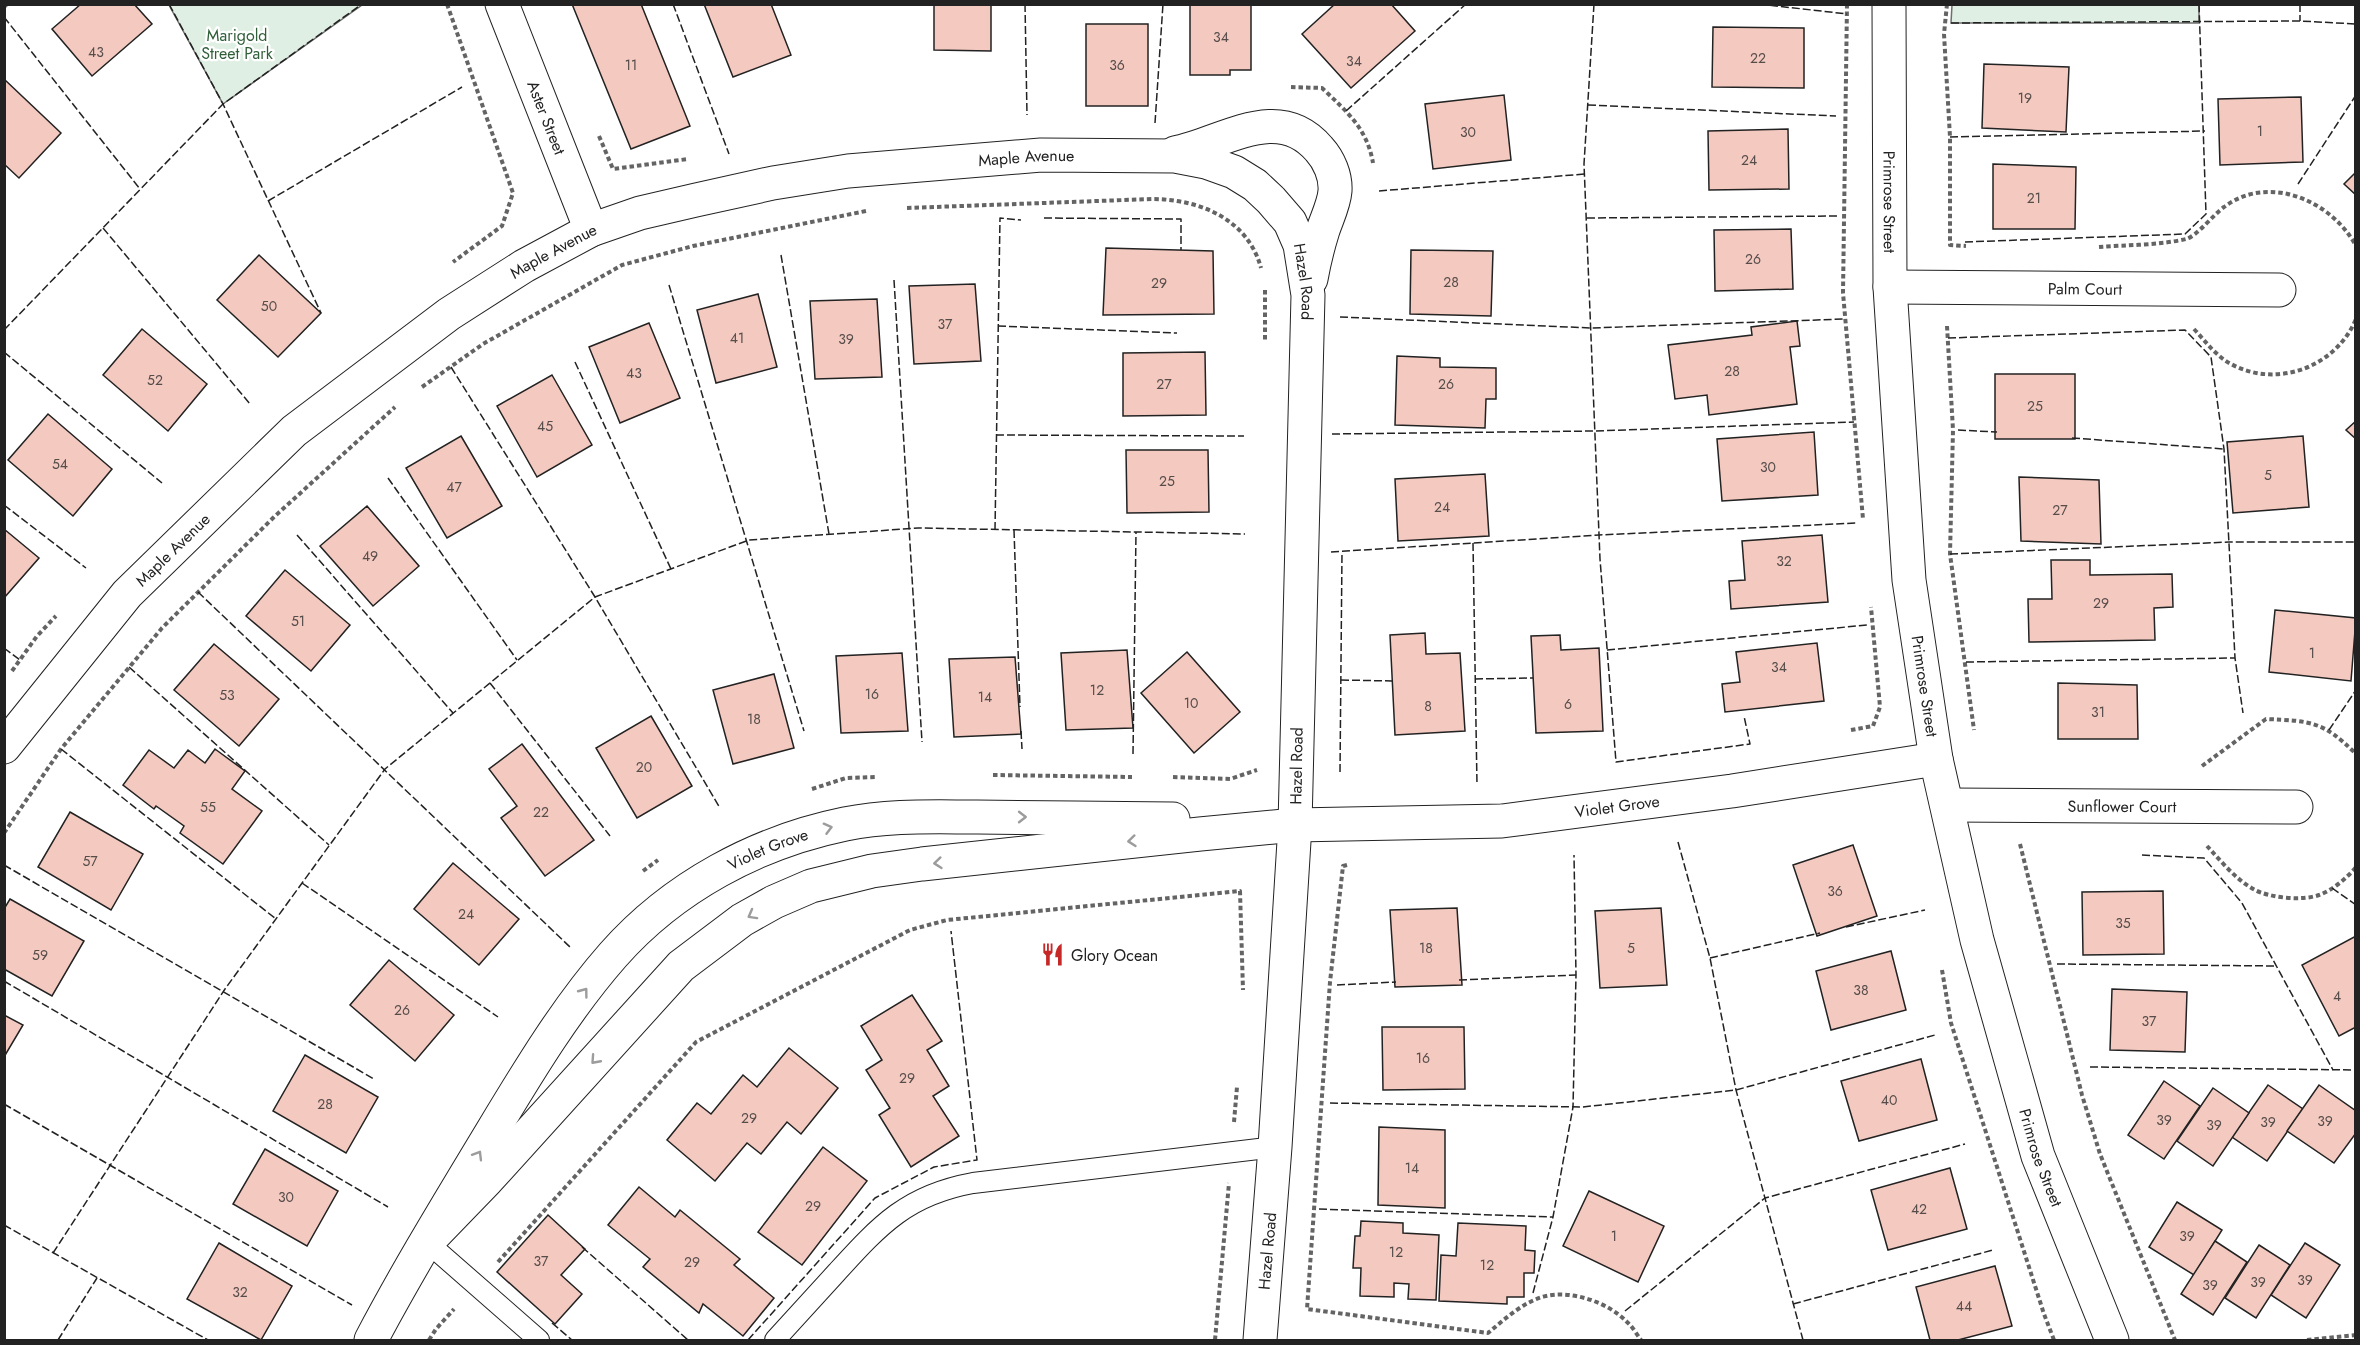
<svg xmlns="http://www.w3.org/2000/svg" width="2360" height="1345" font-family="Jost,sans-serif">
	<style>
		.green { fill: #e0efe3; stroke: #6f6f6f; stroke-width: 1.5 }
		.building { fill: #f3c9c0; stroke: #222; stroke-width: 1.5 }
		.lines { fill: none; stroke-linecap: round; stroke-linejoin: round }
		.service-casing { stroke: #222; stroke-width: 22 }
		.minor-casing { stroke: #222; stroke-width: 35 }
		.path { stroke: #646464; stroke-width: 4; stroke-dasharray: 4.5 3; stroke-linecap: butt }
		.service { stroke: #fff; stroke-width: 20 }
		.minor { stroke: #fff; stroke-width: 33 }
		.fence { stroke: #222; stroke-width: 1.5; stroke-dasharray: 8 3; stroke-linecap: butt }
		.oneway { stroke: #9c9c9c }
		.labels { text-anchor: middle; stroke-width: 4.5; stroke-linejoin: round; paint-order: stroke }
		.number-label { font-size: 14px; fill: #564c4a }
		.park-label { font-size: 16px; fill: #2f5e38; stroke: #fff }
		.street-label { font-size: 16px; fill: #222; stroke: #fff }
		.poi-label { font-size: 16px; fill: #222; stroke: #fff; text-anchor: start }
	</style>
	<rect width="100%" height="100%" fill="#fff"/>
	<!-- green -->
	<g class="green">
		<polygon points="169,5 362,5 223,104"/>
		<polygon points="1952,5 2199,5 2199,23 1951,23"/>
	</g>
	<!-- building -->
	<g class="building">
		<polygon points="81,4 134,4 152,24 92,76 52,29"/>
		<polygon points="572,4 641,4 690,126 631,149"/>
		<polygon points="704,4 771,4 791,55 733,77"/>
		<polygon points="934,4 991,4 991,51 934,50"/>
		<polygon points="1190,4 1251,4 1251,70 1230,70 1230,75 1190,75"/>
		<polygon points="1335,4 1391,4 1415,31 1351,88 1302,34"/>
		<rect x="1086" y="24" width="62" height="82"/>
		<polygon points="1713,27 1804,28 1804,88 1712,87"/>
		<polygon points="1984,64 2069,67 2066,132 1982,128"/>
		<polygon points="4,79 61,133 19,178 4,164"/>
		<polygon points="1504,95 1511,160 1433,169 1425,104"/>
		<polygon points="2301,97 2303,162 2220,165 2218,99"/>
		<polygon points="1788,129 1789,189 1709,190 1708,131"/>
		<polygon points="1993,164 2076,167 2075,229 1993,229"/>
		<polygon points="2356,172 2356,195 2344,184"/>
		<polygon points="1791,229 1793,289 1715,291 1714,230"/>
		<polygon points="1106,248 1213,251 1214,314 1103,315"/>
		<polygon points="1411,250 1493,251 1491,316 1410,314"/>
		<polygon points="259,255 321,313 278,357 217,300"/>
		<polygon points="975,284 981,361 914,364 909,286"/>
		<polygon points="758,294 777,367 716,383 697,310"/>
		<polygon points="877,299 882,377 815,379 810,301"/>
		<polygon points="1797,321 1800,346 1790,347 1797,404 1709,415 1707,395 1675,399 1668,345 1752,335 1751,327"/>
		<polygon points="649,323 680,398 620,423 589,347"/>
		<polygon points="142,329 207,384 168,431 103,375"/>
		<polygon points="1205,352 1206,415 1123,416 1123,353"/>
		<polygon points="1397,356 1440,358 1440,367 1496,368 1496,399 1486,399 1485,428 1395,425"/>
		<rect x="1995" y="374" width="80" height="65"/>
		<polygon points="552,375 592,445 537,477 497,406"/>
		<polygon points="48,414 112,469 73,516 8,460"/>
		<polygon points="2356,421 2356,439 2346,430"/>
		<polygon points="1814,432 1818,495 1722,501 1717,439"/>
		<polygon points="461,436 502,506 447,538 406,468"/>
		<polygon points="2303,436 2309,507 2233,513 2227,442"/>
		<polygon points="1126,450 1208,450 1209,512 1127,513"/>
		<polygon points="1485,474 1489,536 1398,541 1395,479"/>
		<polygon points="2019,477 2099,480 2101,544 2021,541"/>
		<polygon points="367,506 419,566 373,606 320,546"/>
		<polygon points="4,529 39,558 4,598"/>
		<polygon points="1822,535 1828,602 1731,609 1729,581 1745,580 1742,541"/>
		<polygon points="2051,560 2090,560 2090,575 2172,574 2173,607 2154,608 2155,640 2029,642 2028,599 2052,599"/>
		<polygon points="285,570 350,625 311,671 246,616"/>
		<polygon points="2275,610 2356,618 2351,681 2269,672"/>
		<polygon points="1425,633 1426,654 1460,653 1465,731 1395,735 1390,635"/>
		<polygon points="1560,635 1561,650 1599,648 1603,731 1536,733 1531,636"/>
		<polygon points="1817,643 1824,701 1725,712 1722,684 1740,682 1736,652"/>
		<polygon points="214,644 279,699 239,746 174,690"/>
		<polygon points="1127,650 1133,728 1066,730 1061,653"/>
		<polygon points="1187,652 1240,712 1194,753 1141,693"/>
		<polygon points="902,653 908,731 841,733 836,656"/>
		<polygon points="1015,657 1021,734 954,737 949,659"/>
		<polygon points="774,674 794,748 733,764 713,690"/>
		<polygon points="2058,683 2137,685 2138,739 2058,739"/>
		<polygon points="651,716 692,786 637,818 596,748"/>
		<polygon points="522,744 594,840 545,876 501,818 517,806 489,769"/>
		<polygon points="215,749 245,771 232,789 262,811 223,864 180,833 184,826 156,806 154,809 123,785 149,750 174,768 188,750 205,763"/>
		<polygon points="70,812 143,854 111,910 38,867"/>
		<polygon points="1853,845 1877,916 1817,936 1793,865"/>
		<polygon points="453,863 519,919 479,965 414,909"/>
		<polygon points="2163,891 2164,954 2083,955 2082,892"/>
		<polygon points="10,899 84,941 52,996 4,969 4,909"/>
		<polygon points="1457,908 1462,985 1395,987 1390,910"/>
		<polygon points="1661,908 1667,985 1600,988 1595,911"/>
		<polygon points="2356,936 2356,1027 2339,1036 2302,965"/>
		<polygon points="1891,951 1906,1010 1831,1030 1816,971"/>
		<polygon points="389,960 454,1015 415,1061 350,1005"/>
		<polygon points="2112,989 2187,992 2185,1052 2110,1050"/>
		<polygon points="912,995 942,1041 927,1050 949,1086 933,1096 959,1136 911,1167 879,1115 890,1108 866,1070 882,1060 861,1026"/>
		<polygon points="4,1015 23,1025 4,1057"/>
		<polygon points="1382,1027 1464,1027 1465,1089 1383,1090"/>
		<polygon points="789,1048 838,1088 801,1134 787,1122 761,1154 747,1143 715,1181 667,1140 697,1103 711,1114 743,1075 757,1087"/>
		<polygon points="305,1055 378,1097 346,1153 273,1111"/>
		<polygon points="1921,1059 1937,1120 1859,1141 1841,1081"/>
		<polygon points="2164,1081 2200,1106 2164,1159 2128,1135"/>
		<polygon points="2268,1085 2303,1109 2267,1161 2232,1137"/>
		<polygon points="2319,1085 2356,1111 2356,1133 2334,1163 2287,1131"/>
		<polygon points="2213,1088 2249,1113 2213,1166 2177,1141"/>
		<polygon points="1379,1127 1445,1130 1445,1208 1378,1205"/>
		<polygon points="823,1147 867,1181 802,1265 758,1232"/>
		<polygon points="265,1149 338,1191 307,1246 233,1204"/>
		<polygon points="1950,1168 1967,1229 1888,1250 1871,1190"/>
		<polygon points="639,1187 675,1217 680,1210 740,1259 734,1265 774,1298 743,1336 703,1304 699,1313 643,1267 650,1259 608,1225"/>
		<polygon points="1589,1191 1664,1226 1638,1282 1563,1246"/>
		<polygon points="2177,1202 2222,1230 2194,1275 2149,1247"/>
		<polygon points="548,1215 585,1249 561,1275 582,1294 555,1324 497,1272"/>
		<polygon points="1361,1221 1403,1223 1403,1233 1439,1235 1436,1300 1408,1299 1409,1284 1394,1283 1394,1297 1360,1296 1361,1268 1353,1268 1355,1236 1360,1236"/>
		<polygon points="1458,1223 1526,1226 1525,1250 1535,1251 1534,1273 1524,1273 1524,1297 1507,1297 1507,1304 1439,1301 1441,1255 1456,1256"/>
		<polygon points="2215,1241 2247,1262 2213,1315 2181,1294"/>
		<polygon points="219,1243 292,1286 261,1340 187,1299"/>
		<polygon points="2305,1243 2340,1265 2306,1318 2271,1295"/>
		<polygon points="2259,1245 2290,1265 2256,1318 2225,1298"/>
		<polygon points="1995,1266 2012,1326 1958,1340 1930,1340 1916,1287"/>
	</g>
	<g class="lines">
		<defs>
			<g id="service">
				<polyline points="427,1242 539,1340"/>
				<path d="M775,1340C795,1318 816,1295 837,1272C880,1225 907,1195 973,1183L1275,1147"/>
			</g>
			<g id="minor">
				<path id="s1" d="M502,4L591,230"/>
				<path id="s2" d="M1889,4L1890,287L1909,580L1936,759L1977,940L2038,1156L2112,1340"/>
				<path d="M1175,153C1224,143 1278,101 1319,149C1329,160 1336,176 1335,191C1334,204 1327,218 1323,230C1318,246 1314,262 1311,279"/>
				<path id="s3" d="M1890,287L2279,290"/>
				<path id="s4" d="M4,747L127,594L294,431L449,314L524,266L591,230L640,213L696,200L773,183L848,171L1041,155L1175,156L1206,162L1234,172L1255,185L1271,200L1290,222L1300,245L1308,295L1295,825L1275,1147L1260,1340"/>
				<path id="s5" d="M1948,805L2296,807"/>
				<path id="s6" d="M427,1242L487,1180L681,966L742,920L774,902L811,886L872,871L922,864L1200,834L1295,825L1502,821L1732,791L1936,759"/>
				<path id="s7" d="M371,1340C405,1275 444,1211 482,1148C522,1082 562,1013 613,955C673,887 757,842 845,824C889,815 932,817 977,817C1042,818 1108,818 1173,819"/>
			</g>
		</defs>
		<!-- service casing -->
		<use href="#service" class="service-casing"/>
		<!-- minor casing -->
		<use href="#minor" class="minor-casing"/>
		<!-- path -->
		<g class="path">
			<polyline points="447,4 513,193 502,226 453,262"/>
			<polyline points="1847,4 1843,293 1863,519"/>
			<polyline points="1947,4 1944,34 1950,137 1950,245 1966,246"/>
			<polyline points="4,7 7,4"/>
			<path d="M1291,87L1322,88C1347,112 1367,128 1373,163"/>
			<polyline points="599,136 613,169 688,159"/>
			<path d="M907,208L1152,199C1199,199 1248,219 1261,268"/>
			<path d="M2099,247C2126,245 2161,245 2186,239C2196,237 2214,214 2224,207C2269,173 2332,201 2356,246"/>
			<polyline points="1265,290 1265,342"/>
			<polyline points="1947,326 1953,430 1950,554 1974,730"/>
			<path d="M2194,329C2206,342 2216,356 2231,364C2277,389 2336,367 2356,319"/>
			<polyline points="422,387 483,344 622,265 693,246 866,211"/>
			<polyline points="12,671 37,636 56,616"/>
			<polyline points="1851,730 1873,726 1880,707 1871,607"/>
			<path d="M2202,766L2266,719C2311,721 2323,721 2356,754"/>
			<polyline points="993,775 1132,777"/>
			<polyline points="1173,777 1230,779 1257,770"/>
			<polyline points="812,789 846,778 877,777"/>
			<polyline points="4,833 61,749 162,628 274,517 395,407"/>
			<polyline points="2020,844 2082,1095 2100,1154 2175,1340"/>
			<path d="M2207,846C2221,861 2236,880 2255,890C2271,898 2302,901 2319,895C2333,890 2347,878 2356,867"/>
			<path d="M1347,865L1343,866L1330,982L1307,1309L1488,1333C1505,1319 1524,1301 1546,1296C1573,1290 1609,1303 1627,1322C1633,1327 1637,1335 1641,1340"/>
			<polyline points="643,871 658,860"/>
			<polyline points="1942,970 1951,1023 2044,1314 2054,1340"/>
			<polyline points="1234,1122 1237,1087"/>
			<polyline points="498,1262 696,1042 910,930 947,920 1240,891 1243,990"/>
			<polyline points="429,1340 436,1329 454,1309"/>
			<polyline points="1215,1340 1229,1183"/>
			<polyline points="2307,1340 2356,1335"/>
		</g>
		<!-- service -->
		<use href="#service" class="service"/>
		<!-- minor -->
		<use href="#minor" class="minor"/>
		<!-- fence -->
		<g class="fence">
			<polyline points="169,4 223,104 321,313"/>
			<polyline points="673,4 729,154"/>
			<polyline points="1025,4 1027,115"/>
			<polyline points="1594,4 1584,164 1600,559 1616,762 1750,744 1744,716"/>
			<polyline points="1759,4 1847,14"/>
			<polyline points="2300,4 2300,21"/>
			<polyline points="4,17 140,189"/>
			<polyline points="1951,23 2300,21 2356,24"/>
			<polyline points="1588,105 1836,116"/>
			<polyline points="1346,111 1466,4"/>
			<polyline points="1155,123 1163,4"/>
			<polyline points="1950,137 2205,131"/>
			<polyline points="2298,184 2356,95"/>
			<polyline points="1379,191 1585,174"/>
			<polyline points="268,201 462,87"/>
			<polyline points="1044,218 1181,219 1181,250"/>
			<polyline points="1587,218 1838,216"/>
			<polyline points="103,228 250,404"/>
			<polyline points="1965,242 2185,234 2206,214 2199,4"/>
			<polyline points="781,255 829,534"/>
			<polyline points="894,280 922,742"/>
			<polyline points="669,285 804,731"/>
			<polyline points="1340,317 1591,328 1845,319"/>
			<polyline points="998,326 1177,333"/>
			<polyline points="4,330 223,104 362,4"/>
			<polyline points="1948,338 2185,330 2211,357 2224,449 2235,658 2243,713"/>
			<polyline points="4,352 162,483"/>
			<polyline points="575,362 671,569"/>
			<polyline points="451,367 595,597 720,808"/>
			<polyline points="1958,430 1997,432"/>
			<polyline points="1332,434 1595,431 1854,422"/>
			<polyline points="996,435 1244,436"/>
			<polyline points="2072,438 2224,449"/>
			<polyline points="388,478 517,660"/>
			<polyline points="4,505 86,568"/>
			<polyline points="995,530 1000,218 1021,220"/>
			<polyline points="1014,530 1020,707"/>
			<polyline points="297,535 453,713"/>
			<polyline points="1473,543 1477,785"/>
			<polyline points="1331,552 1599,535 1857,523"/>
			<polyline points="1950,554 2229,542 2356,542"/>
			<polyline points="198,592 570,947"/>
			<polyline points="4,648 20,660"/>
			<polyline points="1607,650 1867,625"/>
			<polyline points="1966,662 2235,658"/>
			<polyline points="129,667 329,845"/>
			<polyline points="1475,679 1533,678"/>
			<polyline points="1341,680 1392,681"/>
			<polyline points="490,683 610,836"/>
			<polyline points="2329,730 2356,690"/>
			<polyline points="1021,731 1022,749"/>
			<polyline points="61,749 276,919"/>
			<polyline points="1133,754 1136,532"/>
			<polyline points="1340,772 1342,552"/>
			<polyline points="1678,842 1710,958 1736,1090 1803,1340"/>
			<polyline points="2142,855 2204,858 2242,903 2333,1070"/>
			<polyline points="4,865 374,1079"/>
			<polyline points="302,883 498,1017"/>
			<polyline points="2332,888 2356,905"/>
			<polyline points="1846,927 1925,910"/>
			<polyline points="1710,958 1820,933"/>
			<polyline points="2057,964 2277,966"/>
			<polyline points="1459,980 1576,975"/>
			<polyline points="4,981 388,1207"/>
			<polyline points="1337,985 1396,982"/>
			<polyline points="2090,1067 2356,1070"/>
			<polyline points="1330,1103 1583,1107 1736,1090 1935,1035"/>
			<polyline points="4,1104 352,1305"/>
			<polyline points="1319,1209 1553,1217"/>
			<polyline points="4,1225 208,1340"/>
			<polyline points="582,1247 688,1340"/>
			<polyline points="53,1253 225,989 385,769 595,597 749,540 918,528 1245,534"/>
			<polyline points="1533,1293 1553,1217 1573,1107 1576,975 1574,855"/>
			<polyline points="1793,1304 1993,1250"/>
			<polyline points="1625,1311 1765,1198 1965,1144"/>
			<polyline points="552,1323 572,1340"/>
			<polyline points="58,1340 97,1278"/>
			<polyline points="748,1340 875,1198 934,1167 977,1160 951,931"/>
		</g>
	</g>
	<!-- one-way arrows -->
	<defs><path id="oneway-chevron" d="M-2-3.5L2.5 0L-2 3.5" fill="none" stroke-width="1.6" stroke-linecap="round" stroke-linejoin="round" transform="scale(1.5)"/></defs>
	<g class="oneway">
		<use href="#oneway-chevron" transform="translate(1022 817)"/>
		<use href="#oneway-chevron" transform="translate(828 828) rotate(-15)"/>
		<use href="#oneway-chevron" transform="translate(1132 841) rotate(174)"/>
		<use href="#oneway-chevron" transform="translate(938 863) rotate(174)"/>
		<use href="#oneway-chevron" transform="translate(752 915) rotate(151)"/>
		<use href="#oneway-chevron" transform="translate(584 992) rotate(-53)"/>
		<use href="#oneway-chevron" transform="translate(595 1060) rotate(132)"/>
		<use href="#oneway-chevron" transform="translate(478 1155) rotate(-59)"/>
	</g>
	<!-- icons -->
	<defs>
		<symbol id="restaurant-bare" viewBox="-9 -9 18 18"><path d="M-5-6h1v4h1v-4h1v4h1v-4h1v5L-1.5 .5V6h-2V.5L-5-1ZM5-6V6H3V1.5H1.5Q1.5-4 5-6Z" fill="#c62828" stroke="#fff" stroke-width="2.5" paint-order="stroke"/></symbol>
	</defs>
	<g fill-rule="evenodd">
		<use href="#restaurant-bare" x="1036" y="938" width="33" height="33"/>
	</g>
	<g class="labels">
		<!-- number labels -->
		<g class="number-label">
			<text x="1221" y="42">34</text>
			<text x="96" y="57">43</text>
			<text x="1758" y="63">22</text>
			<text x="1354" y="66">34</text>
			<text x="631" y="70">11</text>
			<text x="1117" y="70">36</text>
			<text x="2025" y="103">19</text>
			<text x="2260" y="136">1</text>
			<text x="1468" y="137">30</text>
			<text x="1749" y="165">24</text>
			<text x="2034" y="203">21</text>
			<text x="1753" y="264">26</text>
			<text x="1451" y="287">28</text>
			<text x="1159" y="288">29</text>
			<text x="269" y="311">50</text>
			<text x="945" y="329">37</text>
			<text x="737" y="343">41</text>
			<text x="846" y="344">39</text>
			<text x="1732" y="376">28</text>
			<text x="634" y="378">43</text>
			<text x="155" y="385">52</text>
			<text x="1164" y="389">27</text>
			<text x="1446" y="389">26</text>
			<text x="2035" y="411">25</text>
			<text x="545" y="431">45</text>
			<text x="60" y="469">54</text>
			<text x="1768" y="472">30</text>
			<text x="2268" y="480">5</text>
			<text x="1167" y="486">25</text>
			<text x="454" y="492">47</text>
			<text x="1442" y="512">24</text>
			<text x="2060" y="515">27</text>
			<text x="370" y="561">49</text>
			<text x="1784" y="566">32</text>
			<text x="2101" y="608">29</text>
			<text x="298" y="626">51</text>
			<text x="2312" y="658">1</text>
			<text x="1779" y="672">34</text>
			<text x="1097" y="695">12</text>
			<text x="872" y="699">16</text>
			<text x="227" y="700">53</text>
			<text x="985" y="702">14</text>
			<text x="1191" y="708">10</text>
			<text x="1568" y="709">6</text>
			<text x="1428" y="711">8</text>
			<text x="2098" y="717">31</text>
			<text x="754" y="724">18</text>
			<text x="644" y="772">20</text>
			<text x="208" y="812">55</text>
			<text x="541" y="817">22</text>
			<text x="90" y="866">57</text>
			<text x="1835" y="896">36</text>
			<text x="466" y="919">24</text>
			<text x="2123" y="928">35</text>
			<text x="1426" y="953">18</text>
			<text x="1631" y="953">5</text>
			<text x="40" y="960">59</text>
			<text x="1861" y="995">38</text>
			<text x="2337" y="1001">4</text>
			<text x="402" y="1015">26</text>
			<text x="2149" y="1026">37</text>
			<text x="1423" y="1063">16</text>
			<text x="907" y="1083">29</text>
			<text x="1889" y="1105">40</text>
			<text x="325" y="1109">28</text>
			<text x="749" y="1123">29</text>
			<text x="2164" y="1125">39</text>
			<text x="2325" y="1126">39</text>
			<text x="2268" y="1127">39</text>
			<text x="2214" y="1130">39</text>
			<text x="1412" y="1173">14</text>
			<text x="286" y="1202">30</text>
			<text x="813" y="1211">29</text>
			<text x="1919" y="1214">42</text>
			<text x="1614" y="1241">1</text>
			<text x="2187" y="1241">39</text>
			<text x="1396" y="1257">12</text>
			<text x="541" y="1266">37</text>
			<text x="692" y="1267">29</text>
			<text x="1487" y="1270">12</text>
			<text x="2305" y="1285">39</text>
			<text x="2258" y="1287">39</text>
			<text x="2210" y="1290">39</text>
			<text x="240" y="1297">32</text>
			<text x="1964" y="1311">44</text>
		</g>
		<!-- park labels -->
		<g class="park-label">
			<text x="237" y="41">Marigold<tspan x="237" dy="18">Street Park</tspan></text>
		</g>
		<!-- street labels -->
		<g class="street-label">
			<text dy="6" stroke="none"><textPath href="#s1" startOffset="122">Aster Street</textPath></text>
			<text dy="6" stroke="none"><textPath href="#s4" startOffset="1232">Maple Avenue</textPath></text>
			<text dy="6" stroke="none"><textPath href="#s2" startOffset="198">Primrose Street</textPath></text>
			<text dy="6" stroke="none"><textPath href="#s4" startOffset="746">Maple Avenue</textPath></text>
			<text dy="6" stroke="none"><textPath href="#s4" startOffset="1580">Hazel Road</textPath></text>
			<text dy="6" stroke="none"><textPath href="#s3" startOffset="195">Palm Court</textPath></text>
			<text dy="6" stroke="none"><textPath href="#s4" startOffset="260">Maple Avenue</textPath></text>
			<text dy="6" stroke="none"><textPath href="#s2" startOffset="684">Primrose Street</textPath></text>
			<text transform="translate(1296 766) rotate(-89)" y="6">Hazel Road</text>
			<text dy="6" stroke="none"><textPath href="#s6" startOffset="1340">Violet Grove</textPath></text>
			<text dy="6" stroke="none"><textPath href="#s5" startOffset="174">Sunflower Court</textPath></text>
			<text dy="6" stroke="none"><textPath href="#s7" startOffset="645">Violet Grove</textPath></text>
			<text dy="6" stroke="none"><textPath href="#s2" startOffset="1170">Primrose Street</textPath></text>
			<text transform="translate(1267 1251) rotate(-85)" y="6">Hazel Road</text>
		</g>
		<!-- poi labels -->
		<g class="poi-label">
			<text x="1071" y="961">Glory Ocean</text>
		</g>
	</g>
	<!-- border -->
	<rect width="2360" height="1345" fill="none" stroke="#222222" stroke-width="12"/>
</svg>
